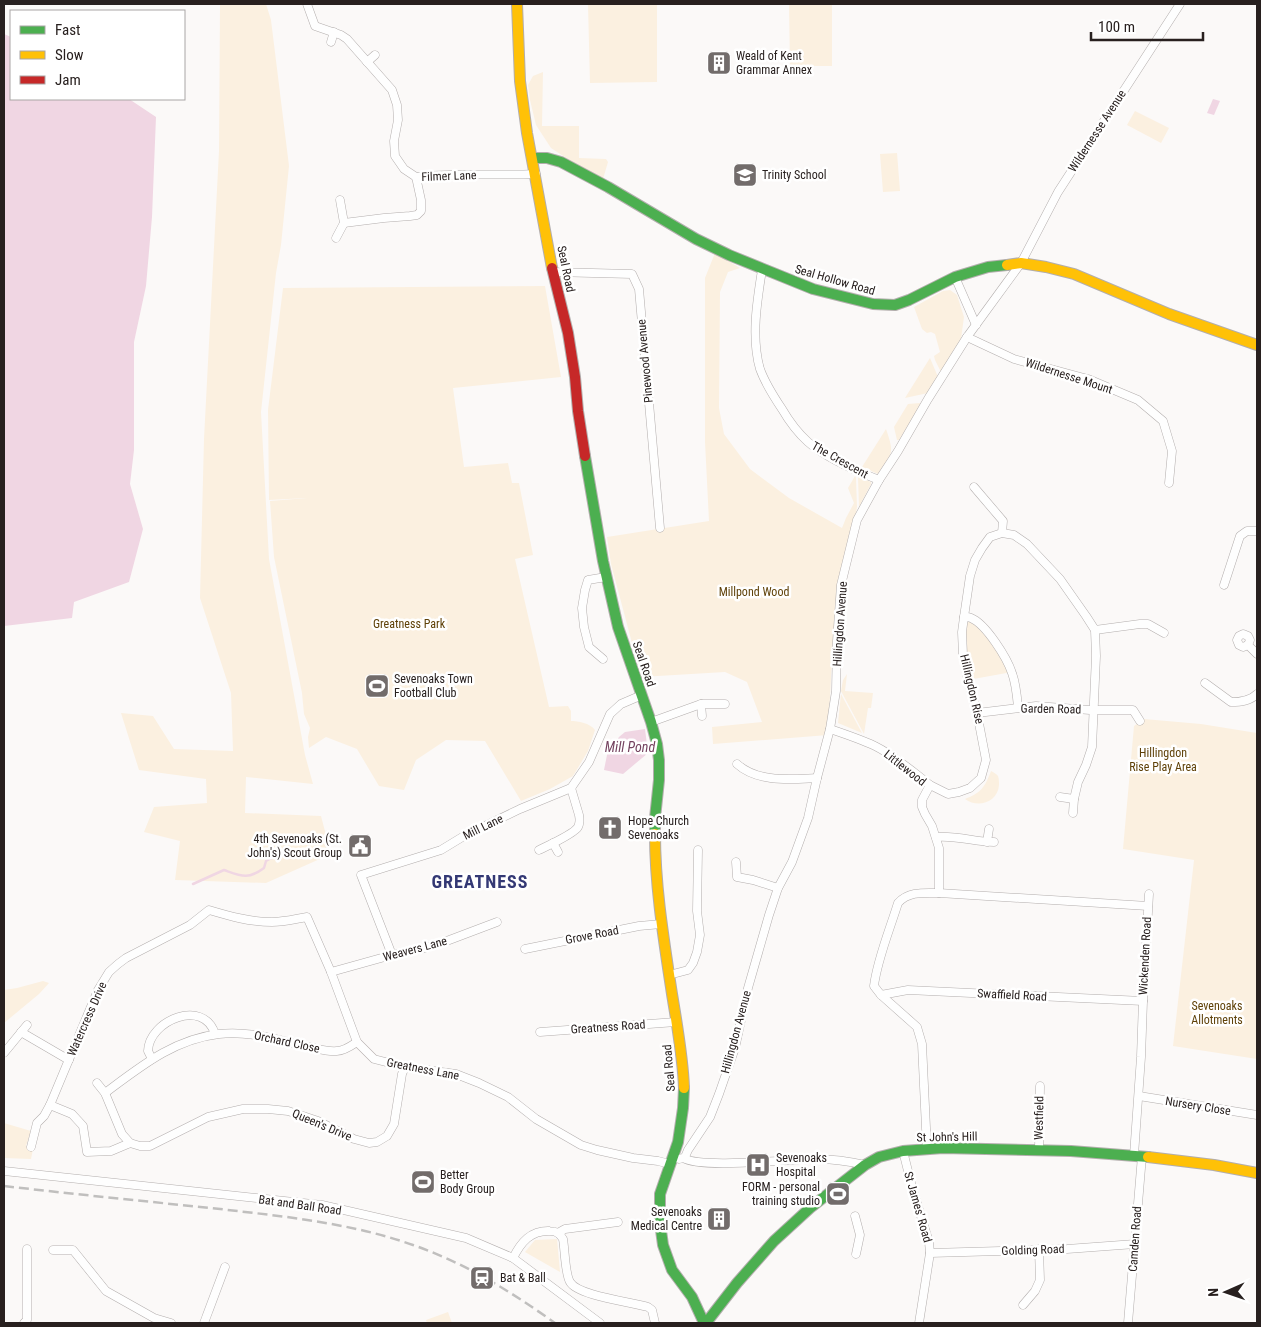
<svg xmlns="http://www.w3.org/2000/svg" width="1261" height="1327" font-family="'Roboto Condensed',sans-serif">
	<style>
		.green { fill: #fbf0e0 }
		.water { fill: #f0d6e3 }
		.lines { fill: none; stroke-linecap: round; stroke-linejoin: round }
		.stream { stroke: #f0d6e3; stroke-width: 2.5 }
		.street-casing { stroke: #b3aead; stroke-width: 9 }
		.fast-casing { stroke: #b3aead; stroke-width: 12 }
		.slow-casing { stroke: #b3aead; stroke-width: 12 }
		.jam-casing { stroke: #b3aead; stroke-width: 12 }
		.street { stroke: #fefefe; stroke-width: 8 }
		.fast { stroke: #4caf50; stroke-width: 10 }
		.slow { stroke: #ffc107; stroke-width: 10 }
		.jam { stroke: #c62828; stroke-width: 10 }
		.rail { stroke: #c0bfbe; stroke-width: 2.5; stroke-dasharray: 10 5; stroke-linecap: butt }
		.labels { text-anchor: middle; stroke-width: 5; stroke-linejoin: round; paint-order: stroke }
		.poi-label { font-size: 12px; fill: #28201f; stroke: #fff; text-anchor: start }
		.street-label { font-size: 12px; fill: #28201f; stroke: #fff }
		.park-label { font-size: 12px; fill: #5f4108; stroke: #fff }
		.water-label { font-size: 14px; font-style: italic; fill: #74425f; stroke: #fff }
		.district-label { font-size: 18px; font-weight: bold; letter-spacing: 1px; fill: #343975; stroke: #fff }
	</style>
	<rect width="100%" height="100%" fill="#fbf9f8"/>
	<!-- green -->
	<g class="green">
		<polygon points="220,4 266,4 271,20 289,166 281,245 276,273 261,412 269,559 305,755 313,784 246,777 245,813 321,816 331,854 266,883 175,880 180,841 144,832 154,807 207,803 206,779 139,770 121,713 153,716 174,749 233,751 231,693 200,598 204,439 219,151"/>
		<polygon points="588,4 657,4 657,82 590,83"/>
		<polygon points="789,4 832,4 832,66 790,66"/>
		<polygon points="543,72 542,126 579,126 579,158 606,159 608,162 603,179 577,165 551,148 536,125 530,100 528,85 533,76"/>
		<polygon points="1135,111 1169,128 1161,143 1127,125"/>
		<polygon points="897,153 900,191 883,192 880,154"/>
		<polygon points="715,253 740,268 728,272 720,292 719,408 724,434 750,469 789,498 842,528 846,518 854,503 848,488 855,476 856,478 857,507 856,513 853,520 839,582 833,640 828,735 713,744 712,727 762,722 747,682 725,672 641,677 611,564 607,537 709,521 705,442 705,278"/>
		<path d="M545,286L561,377L453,388L464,467L508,463L512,483H519L533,555L515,559L549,707L568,706L571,711V721C578,721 590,723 595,730L588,751L573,776L550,789L521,801L485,741L446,740L416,760L404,790L379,786L357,749L326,737L309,748L308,737L310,728L304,714L302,693L274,557L270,501L307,498L269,500L268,410L283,288Z"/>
		<polygon points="950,290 957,295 964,317 961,339 941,372 935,360 934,356 940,352 935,334 931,332 927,333 922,329 914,307 943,291"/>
		<polygon points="930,358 938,377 928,393 905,398"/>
		<polygon points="920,403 920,406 899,440 897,440 894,427 908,404"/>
		<path d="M886,429C895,455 892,452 878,474L862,467Z"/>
		<polygon points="858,477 871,482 871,484 859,507"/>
		<polygon points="964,617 976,621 1012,672 968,680"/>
		<polygon points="847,674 845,691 873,693 871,708 868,708 864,734 841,691 843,680"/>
		<polygon points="841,694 862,733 838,723"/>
		<polygon points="1144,719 1201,724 1257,733 1257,1059 1173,1046 1194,860 1123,849 1134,726"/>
		<path d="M991,771C994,773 997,774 998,776C999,778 999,783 999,785C998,802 978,809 965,799C981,793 985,787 991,771Z"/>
		<polygon points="43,981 49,983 39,994 4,1023 4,990 17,988"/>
		<polygon points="4,1123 31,1131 26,1146 33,1149 31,1159 4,1158"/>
		<polygon points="557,1239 560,1272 525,1252 535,1240"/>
		<polygon points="448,1312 452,1323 427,1323 426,1320"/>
	</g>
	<!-- water -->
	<g class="water">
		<polygon points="4,34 11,37 11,99 129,99 156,117 152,217 146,286 134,342 134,450 130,484 143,529 129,582 74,602 72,618 4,626"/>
		<polygon points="1213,99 1220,101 1214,115 1207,113"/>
		<polygon points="645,729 648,753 623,774 604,770 607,755 619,737 625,732"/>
	</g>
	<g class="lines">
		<!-- stream -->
		<path class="stream" d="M193,884L224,870C241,876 248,880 264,868L266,861L280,853L317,852"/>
		<defs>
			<g id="street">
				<polyline points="307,4 315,26 341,35 347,39 392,90 397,105 398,120 394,141 395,156 404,169 416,177"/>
				<polyline points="331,42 334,32"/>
				<polyline points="367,62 375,55"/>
				<path d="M344,223L384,218L410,216L417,215L421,211V200L416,177C456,172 496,176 536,174"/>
				<polyline points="336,238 344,223 340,200"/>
				<path d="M762,270C757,301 751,338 760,369C765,383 774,397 782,409C789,421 798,433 808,442C826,458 856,471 879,480"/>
				<polyline points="553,272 632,274 639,289 660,528"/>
				<polyline points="955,277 976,325"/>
				<polyline points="967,337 1014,359 1088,379 1138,400 1163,421 1172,451 1169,483"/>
				<polyline points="974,487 1003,521 1002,533"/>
				<polyline points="1224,585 1240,536 1247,531 1257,531"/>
				<path d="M964,617C966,617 969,617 971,618C986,624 1007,658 1012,673C1016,684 1017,696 1018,707"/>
				<polyline points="1095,630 1140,624 1148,624 1164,633"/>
				<polyline points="1248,645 1250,640 1248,636 1243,634 1239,636 1237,640 1239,645 1243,647 1248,645 1257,654"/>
				<polyline points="603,659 589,647 584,627 582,608 585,590 588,580 606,577"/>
				<path d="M1205,683L1231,702C1241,702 1250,701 1257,694"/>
				<polyline points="701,704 702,716"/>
				<polyline points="977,713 1036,706 1090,710 1133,710 1140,721"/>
				<polyline points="651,722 701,704 725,704"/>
				<path d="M830,729C845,734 860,739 875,746C895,756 912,771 930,785L922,800V807L925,814L932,826L939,848V893"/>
				<path d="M737,764C758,783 791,779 817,778"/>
				<polyline points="930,785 948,794 959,792 970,788 981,778 986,760 977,713 968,680 963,655 962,632 964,617 970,576 975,560 982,548 990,537 1002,533 1014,535 1027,544 1060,579 1086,616 1095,630 1096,656 1092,747 1086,765 1078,782 1074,799 1073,813"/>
				<polyline points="1060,797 1074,799"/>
				<path d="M936,837C956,835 975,842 994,842"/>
				<polyline points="987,842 989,829"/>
				<polyline points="553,843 558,852"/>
				<path d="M539,850C547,846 574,834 578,827C580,823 580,820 579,815L571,788"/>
				<polyline points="736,862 737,877 753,880 778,888"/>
				<polyline points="525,949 639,926 661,924"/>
				<polyline points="392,955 361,875 441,850 464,836 520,809 571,788 589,762 610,714 621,704 642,695"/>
				<polyline points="331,972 392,955 425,948 444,942 497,922"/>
				<polyline points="669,975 688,970 693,963 697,952 700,935 697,911 698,850"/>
				<polyline points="881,995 908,990 1143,1001"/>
				<polyline points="21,1032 69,1060"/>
				<polyline points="540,1032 676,1022"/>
				<polyline points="4,1053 27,1025"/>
				<path d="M152,1059L148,1051C149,1020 204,998 215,1034"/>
				<polyline points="97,1083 105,1093 122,1134 130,1143"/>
				<path d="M105,1093C140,1067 174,1039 219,1034C250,1030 280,1041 310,1047C319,1049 328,1052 337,1051C344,1051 351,1046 357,1042"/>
				<polyline points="1139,1096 1257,1115"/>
				<polyline points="50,1105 72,1114 83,1126 87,1152 111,1151 130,1143 140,1146 150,1146 208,1117 243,1109 268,1109 288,1111 318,1121 354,1139 369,1143 377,1142 387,1136 394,1124 402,1074 405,1067"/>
				<path d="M31,1147L37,1123L44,1116L50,1105L98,990L109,972L118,964L126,958L190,925L209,910C229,916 250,922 272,922C284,922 295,919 307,917L331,972L357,1042L374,1059L405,1067L456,1074L479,1083L508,1097L536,1119L581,1145L597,1150L633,1158L658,1161L670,1164"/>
				<path d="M927,1149L922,1044L917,1027L881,995L874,986C877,960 890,929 898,903C909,891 924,893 939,893L1148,906"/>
				<polyline points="1039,1150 1040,1086"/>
				<polyline points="903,1151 912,1187 929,1242 930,1253 919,1323"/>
				<polyline points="1134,1155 1141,1057 1143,1001 1149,894"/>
				<polyline points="672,1157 679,1159 683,1158 685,1157 688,1150 710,1117 719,1094 735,1048 748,988 769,915 778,888 792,862 808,818 817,778 830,729 836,691 837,641 841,585 857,520 879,480 898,451 928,399 967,337 1021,263 1058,192 1180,4"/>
				<path d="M684,1158C699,1169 792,1159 815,1159C832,1159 848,1161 865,1165"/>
				<polyline points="4,1171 322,1205 466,1238 513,1258 600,1323"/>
				<polyline points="855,1216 860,1235 856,1254"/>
				<polyline points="558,1233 565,1229 618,1222"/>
				<polyline points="53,1250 73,1250 106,1291 154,1318 171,1323"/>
				<polyline points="930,1253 1067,1249 1135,1244"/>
				<path d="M513,1258C521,1242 531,1230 550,1231C557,1231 560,1234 563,1239C565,1250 565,1274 570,1282C578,1296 632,1302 648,1307L652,1310L655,1323"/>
				<polyline points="1023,1305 1035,1291 1040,1280 1039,1249"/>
				<polyline points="24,1323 27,1320 27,1249"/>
				<polyline points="204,1323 225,1267"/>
				<polyline points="1128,1323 1142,1156"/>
			</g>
			<g id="fast">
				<polyline points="533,158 547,158 561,162 608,187 696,239 729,255 813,289 873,304 895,305 909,300 955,277 988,267 1007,265"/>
				<polyline points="585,456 603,561 618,627 651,722 657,744 659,760 659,780 655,818 655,834"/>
				<polyline points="684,1088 683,1108 678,1142 660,1194 660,1223 663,1245 672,1270 692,1297 704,1323"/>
				<polyline points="706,1323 737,1283 774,1241 810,1208 865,1165 879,1157 903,1151 943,1148 1071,1151 1148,1157"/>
			</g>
			<g id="slow">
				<polyline points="517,4 520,81 527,133 552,268"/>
				<polyline points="1007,265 1021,263 1046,267 1074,274 1169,314 1257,345"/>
				<path d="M655,834C655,887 664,941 672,994C677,1025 683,1057 684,1088"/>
				<polyline points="1148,1157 1214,1165 1257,1173"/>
			</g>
			<polyline id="jam" points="552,268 568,333 575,377 578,411 585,456"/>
		</defs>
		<!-- street casing -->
		<use href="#street" class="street-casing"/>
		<!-- fast casing -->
		<use href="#fast" class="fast-casing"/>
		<!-- slow casing -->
		<use href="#slow" class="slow-casing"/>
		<!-- jam casing -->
		<use href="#jam" class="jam-casing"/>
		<!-- street -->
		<use href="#street" class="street"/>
		<!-- fast -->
		<use href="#fast" class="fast"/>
		<!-- slow -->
		<use href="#slow" class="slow"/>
		<!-- jam -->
		<use href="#jam" class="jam"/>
		<!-- rail -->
		<path class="rail" d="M4,1186C73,1194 142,1201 211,1208C279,1216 348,1222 413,1245C465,1263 510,1291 555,1323"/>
	</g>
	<!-- icons -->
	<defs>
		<symbol id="building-square" viewBox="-11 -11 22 22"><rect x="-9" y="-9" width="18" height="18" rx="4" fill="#726c6b" stroke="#fff"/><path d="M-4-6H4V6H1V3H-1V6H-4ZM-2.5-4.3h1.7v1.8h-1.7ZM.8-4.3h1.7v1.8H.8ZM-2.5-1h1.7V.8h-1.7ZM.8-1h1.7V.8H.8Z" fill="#fff"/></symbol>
		<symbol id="school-square" viewBox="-11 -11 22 22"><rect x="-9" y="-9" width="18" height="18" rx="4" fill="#726c6b" stroke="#fff"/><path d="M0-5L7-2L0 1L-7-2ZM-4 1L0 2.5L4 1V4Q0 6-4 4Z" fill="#fff"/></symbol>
		<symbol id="stadium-square" viewBox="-11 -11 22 22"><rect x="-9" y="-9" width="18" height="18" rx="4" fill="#726c6b" stroke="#fff"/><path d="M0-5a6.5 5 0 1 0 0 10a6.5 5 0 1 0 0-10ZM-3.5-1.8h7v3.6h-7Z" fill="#fff"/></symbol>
		<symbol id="church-square" viewBox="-11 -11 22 22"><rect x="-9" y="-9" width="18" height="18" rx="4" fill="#726c6b" stroke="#fff"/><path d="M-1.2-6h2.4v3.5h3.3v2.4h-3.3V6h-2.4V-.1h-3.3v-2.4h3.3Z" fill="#fff"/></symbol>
		<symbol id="civic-square" viewBox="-11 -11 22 22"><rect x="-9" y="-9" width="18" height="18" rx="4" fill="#726c6b" stroke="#fff"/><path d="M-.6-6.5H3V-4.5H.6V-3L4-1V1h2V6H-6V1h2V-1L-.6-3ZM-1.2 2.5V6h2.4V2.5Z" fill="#fff"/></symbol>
		<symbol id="hospital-square" viewBox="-11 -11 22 22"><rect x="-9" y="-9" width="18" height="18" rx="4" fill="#726c6b" stroke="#fff"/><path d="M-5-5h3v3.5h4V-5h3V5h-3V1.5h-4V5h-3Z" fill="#fff"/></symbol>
		<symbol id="station-square" viewBox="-11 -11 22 22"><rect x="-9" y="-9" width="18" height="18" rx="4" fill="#726c6b" stroke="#fff"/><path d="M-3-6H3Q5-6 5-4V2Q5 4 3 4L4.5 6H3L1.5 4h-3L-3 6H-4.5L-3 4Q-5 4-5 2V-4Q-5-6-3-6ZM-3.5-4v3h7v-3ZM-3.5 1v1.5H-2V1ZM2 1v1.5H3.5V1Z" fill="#fff"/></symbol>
	</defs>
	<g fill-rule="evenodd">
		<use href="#building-square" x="705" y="49" width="28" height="28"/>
		<use href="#school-square" x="731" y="161" width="28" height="28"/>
		<use href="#stadium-square" x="363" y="672" width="28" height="28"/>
		<use href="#church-square" x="596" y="814" width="28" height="28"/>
		<use href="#civic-square" x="346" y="832" width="28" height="28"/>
		<use href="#hospital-square" x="744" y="1151" width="28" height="28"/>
		<use href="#stadium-square" x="409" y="1168" width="28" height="28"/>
		<use href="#stadium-square" x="824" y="1180" width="28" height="28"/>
		<use href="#building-square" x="705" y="1205" width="28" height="28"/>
		<use href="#station-square" x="468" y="1264" width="28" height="28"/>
	</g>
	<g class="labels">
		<!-- poi labels -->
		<g class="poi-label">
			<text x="736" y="60">Weald of Kent<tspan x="736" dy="14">Grammar Annex</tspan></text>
			<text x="762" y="179">Trinity School</text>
			<text x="394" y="683">Sevenoaks Town<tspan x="394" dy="14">Football Club</tspan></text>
			<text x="628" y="825">Hope Church<tspan x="628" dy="14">Sevenoaks</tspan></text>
			<text x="342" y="843" text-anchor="end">4th Sevenoaks (St.<tspan x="342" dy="14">John's) Scout Group</tspan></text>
			<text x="776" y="1162">Sevenoaks<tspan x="776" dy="14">Hospital</tspan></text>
			<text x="440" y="1179">Better<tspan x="440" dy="14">Body Group</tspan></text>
			<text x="820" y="1191" text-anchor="end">FORM - personal<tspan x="820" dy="14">training studio</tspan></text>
			<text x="702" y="1216" text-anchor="end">Sevenoaks<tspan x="702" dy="14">Medical Centre</tspan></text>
			<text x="500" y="1282">Bat &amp; Ball</text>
		</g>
		<!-- street labels -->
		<g class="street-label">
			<text transform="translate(1097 131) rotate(-57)" y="4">Wildernesse Avenue</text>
			<text transform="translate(449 176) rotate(-2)" y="4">Filmer Lane</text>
			<text transform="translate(566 269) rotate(78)" y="4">Seal Road</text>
			<text transform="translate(835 280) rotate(16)" y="4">Seal Hollow Road</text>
			<text transform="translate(645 361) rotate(-95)" y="4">Pinewood Avenue</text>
			<text transform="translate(1069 376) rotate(18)" y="4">Wildernesse Mount</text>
			<text transform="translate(840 460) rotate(29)" y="4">The Crescent</text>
			<text transform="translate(840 624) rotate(-86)" y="4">Hillingdon Avenue</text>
			<text transform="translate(644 664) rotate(71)" y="4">Seal Road</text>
			<text transform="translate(972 689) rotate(77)" y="4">Hillingdon Rise</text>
			<text transform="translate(1051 709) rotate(1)" y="4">Garden Road</text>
			<text transform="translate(905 768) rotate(38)" y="4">Littlewood</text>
			<text transform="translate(483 827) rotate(-26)" y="4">Mill Lane</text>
			<text transform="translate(592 935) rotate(-11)" y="4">Grove Road</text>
			<text transform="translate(415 949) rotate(-15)" y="4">Weavers Lane</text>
			<text transform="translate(1145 956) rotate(-87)" y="4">Wickenden Road</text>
			<text transform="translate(1012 995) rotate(3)" y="4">Swaffield Road</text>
			<text transform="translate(87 1019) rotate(-66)" y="4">Watercress Drive</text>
			<text transform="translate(608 1027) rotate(-4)" y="4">Greatness Road</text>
			<text transform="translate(736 1032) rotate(-75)" y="4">Hillingdon Avenue</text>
			<text transform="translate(287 1042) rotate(12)" y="4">Orchard Close</text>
			<text transform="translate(669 1068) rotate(-95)" y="4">Seal Road</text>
			<text transform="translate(423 1069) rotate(11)" y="4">Greatness Lane</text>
			<text transform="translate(1198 1106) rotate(9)" y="4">Nursery Close</text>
			<text transform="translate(1039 1118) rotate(-89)" y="4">Westfield</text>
			<text transform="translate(322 1125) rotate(23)" y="4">Queen's Drive</text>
			<text transform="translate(947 1137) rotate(-1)" y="4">St John's Hill</text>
			<text transform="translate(300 1205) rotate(8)" y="4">Bat and Ball Road</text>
			<text transform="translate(918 1207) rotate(74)" y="4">St James' Road</text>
			<text transform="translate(1135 1239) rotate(-86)" y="4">Camden Road</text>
			<text transform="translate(1033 1250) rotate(-2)" y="4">Golding Road</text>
		</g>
		<!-- park labels -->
		<g class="park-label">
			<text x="754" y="596">Millpond Wood</text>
			<text x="409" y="628">Greatness Park</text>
			<text x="1163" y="757">Hillingdon<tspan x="1163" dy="14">Rise Play Area</tspan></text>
			<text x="1217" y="1010">Sevenoaks<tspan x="1217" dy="14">Allotments</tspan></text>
		</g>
		<!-- water labels -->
		<g class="water-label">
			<text x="630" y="752">Mill Pond</text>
		</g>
		<!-- district labels -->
		<g class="district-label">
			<text x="480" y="888">GREATNESS</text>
		</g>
	</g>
	<!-- border -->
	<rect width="1261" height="1327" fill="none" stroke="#28201f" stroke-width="10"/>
	<!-- legend -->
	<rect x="10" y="10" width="175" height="90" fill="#ffffff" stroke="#a9a6a5"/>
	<rect x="20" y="26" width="25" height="8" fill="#4caf50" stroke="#a9a6a5"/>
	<text x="55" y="35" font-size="15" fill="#28201f">Fast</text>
	<rect x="20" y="51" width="25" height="8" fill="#ffc107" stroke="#a9a6a5"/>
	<text x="55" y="60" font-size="15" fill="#28201f">Slow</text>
	<rect x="20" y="76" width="25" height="8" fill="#c62828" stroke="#a9a6a5"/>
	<text x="55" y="85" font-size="15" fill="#28201f">Jam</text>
	<!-- north arrow -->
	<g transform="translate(1226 1292) rotate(268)" stroke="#ffffff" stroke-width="4" paint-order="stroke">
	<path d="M0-4L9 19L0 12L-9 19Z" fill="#28201f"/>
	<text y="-8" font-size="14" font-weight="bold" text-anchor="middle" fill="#28201f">N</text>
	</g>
	<!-- scale -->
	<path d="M1091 32v8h112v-8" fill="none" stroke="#28201f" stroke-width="2.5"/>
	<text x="1098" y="32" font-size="15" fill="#28201f" stroke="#ffffff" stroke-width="4" paint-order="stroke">100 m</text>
</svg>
